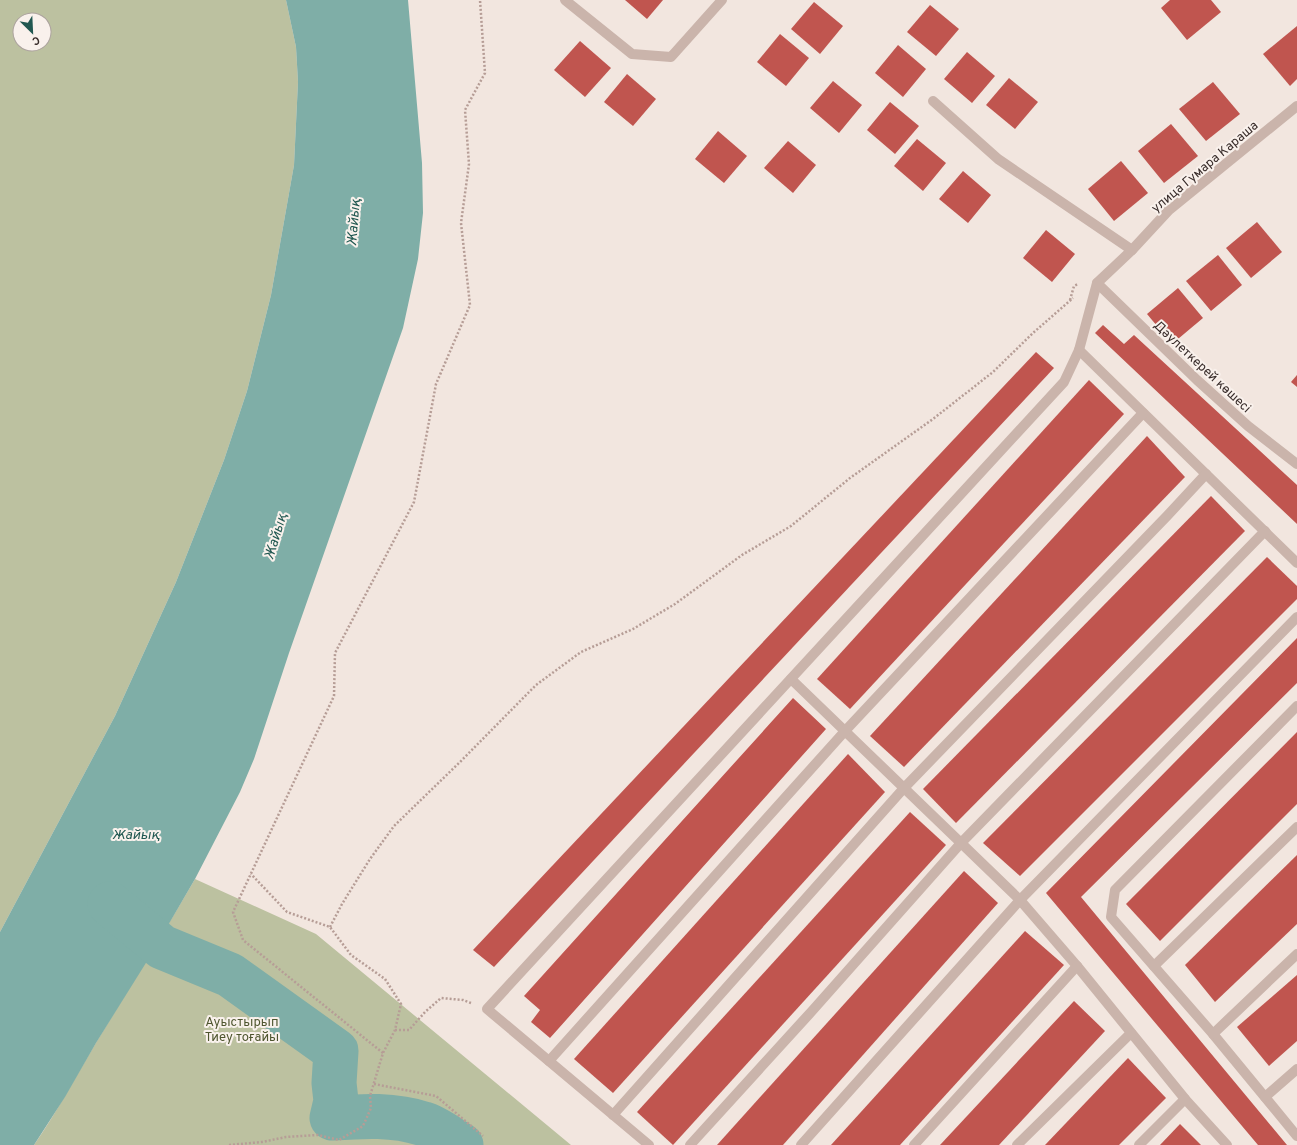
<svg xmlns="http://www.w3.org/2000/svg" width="1297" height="1145" font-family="Overpass,sans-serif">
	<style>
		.green { fill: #bcc1a0; fill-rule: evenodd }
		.water { fill: #7faea7 }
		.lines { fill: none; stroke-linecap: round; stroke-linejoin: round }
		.river { stroke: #7faea7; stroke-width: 45 }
		.building { fill: #c0554f }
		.path { stroke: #b69d96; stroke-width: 2.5; stroke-dasharray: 2 2; stroke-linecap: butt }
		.lane { stroke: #cab4ab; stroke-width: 10 }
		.street { stroke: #cab4ab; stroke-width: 10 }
		.labels { text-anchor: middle; stroke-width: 4; stroke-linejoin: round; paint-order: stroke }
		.street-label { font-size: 13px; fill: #382c2a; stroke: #f9f1ec }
		.park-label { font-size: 13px; fill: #4e552f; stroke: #f9f1ec }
		.water-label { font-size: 14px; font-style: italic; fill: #215851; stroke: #f9f1ec }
	</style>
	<rect width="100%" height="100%" fill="#f2e6df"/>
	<!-- green -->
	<g class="green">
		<path d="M0,0H286L296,47L298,82L294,165L271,295L247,391L224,460L176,582L115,716L0,932ZM20,20H44V44H20Z"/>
		<path d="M195,879L316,934L571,1145H34C57,1112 76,1076 97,1041C130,987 163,934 195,879Z"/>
	</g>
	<!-- water -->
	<polygon class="water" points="286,0 408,0 422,163 423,213 418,259 403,328 289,653 254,759 240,792 195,879 149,958 96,1043 65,1097 34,1145 0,1145 0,932 115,716 176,582 224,460 247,391 271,295 294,165 298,82 296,47"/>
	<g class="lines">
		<!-- river -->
		<path class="river" d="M110,904L162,947L230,975L336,1051L334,1083L336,1101L332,1118C363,1116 394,1114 424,1124C435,1127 451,1139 461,1145"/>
	</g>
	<!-- building -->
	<g class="building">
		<polygon points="625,0 663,0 647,19"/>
		<polygon points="1170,0 1211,0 1221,12 1187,40 1161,8"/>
		<polygon points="814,2 843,26 820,54 791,29"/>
		<polygon points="930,5 959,29 936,56 907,32"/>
		<polygon points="1297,26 1297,79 1290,86 1263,54"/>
		<polygon points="780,34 809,58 786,86 757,62"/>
		<polygon points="580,41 611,68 585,97 554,70"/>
		<polygon points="898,45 926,69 903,97 875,73"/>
		<polygon points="967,52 995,76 972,103 944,79"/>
		<polygon points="627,74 656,99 633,126 604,102"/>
		<polygon points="1009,78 1038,102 1015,129 986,105"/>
		<polygon points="833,81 862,105 839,133 810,108"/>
		<polygon points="1213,82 1240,114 1206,141 1179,109"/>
		<polygon points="890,102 919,126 895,154 867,130"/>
		<polygon points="1171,124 1198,156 1164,183 1138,151"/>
		<polygon points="718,131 747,156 724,183 695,159"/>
		<polygon points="917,139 946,163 923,191 894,166"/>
		<polygon points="788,141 816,165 793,193 764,168"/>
		<polygon points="1121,161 1148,193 1114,221 1088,189"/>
		<polygon points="963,171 991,195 968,223 939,199"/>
		<polygon points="1257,222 1282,252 1251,278 1226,248"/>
		<polygon points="1046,230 1075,254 1052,282 1023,258"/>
		<polygon points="1218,255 1242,285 1211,311 1186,281"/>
		<polygon points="1178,288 1203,318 1172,344 1147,314"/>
		<polygon points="1103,325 1124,344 1134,335 1297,485 1297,524 1095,333"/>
		<polygon points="1036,352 1054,368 494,967 473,950"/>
		<polygon points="1297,375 1297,387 1291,382"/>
		<polygon points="1089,380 1124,414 850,709 817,679"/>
		<polygon points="1147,436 1185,477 904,767 870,736"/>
		<polygon points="1211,496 1245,531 956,823 923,789"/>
		<polygon points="1267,557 1297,586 1297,599 1020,876 983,843"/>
		<polygon points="1297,638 1297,683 1081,897 1287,1145 1258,1145 1046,893"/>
		<polygon points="793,698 826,729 550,1038 531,1022 540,1010 524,996"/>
		<polygon points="1297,732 1297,804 1160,941 1126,904"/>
		<polygon points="848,754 885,792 613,1093 574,1059"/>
		<polygon points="910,812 946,845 673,1145 637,1112"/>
		<polygon points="1297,855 1297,924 1215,1002 1185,965"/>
		<polygon points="964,871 998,903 783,1145 717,1145"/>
		<polygon points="1025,931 1064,965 900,1145 831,1145"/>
		<polygon points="1297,975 1297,1041 1269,1066 1237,1027"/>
		<polygon points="1074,1001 1105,1031 999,1145 940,1145"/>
		<polygon points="1128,1058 1166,1098 1119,1145 1045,1145"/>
		<polygon points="1180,1124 1201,1145 1160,1145"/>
	</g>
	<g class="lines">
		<!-- path -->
		<g class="path">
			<polyline points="1070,300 1074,286 1078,284"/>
			<polyline points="330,927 342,904 370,859 394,826 460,762 536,685 581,652 633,629 675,604 742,555 791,526 850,478 933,419 993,372 1033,333 1073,298"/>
			<polyline points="395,1030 409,1030 425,1012 441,998 463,1000 471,1003"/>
			<polyline points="383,1053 243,940 233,912 334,696 335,653 414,502 436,384 470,305 461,223 469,164 465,110 485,73 480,0"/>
			<polyline points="374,1084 436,1096 483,1136"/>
			<polyline points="229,1145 262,1142 286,1137 318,1135 339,1140 363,1126 371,1108 370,1096 383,1053 395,1030 401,1004 385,979 351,955 330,927 287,912 251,874"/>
		</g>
		<!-- lane -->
		<g class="lane">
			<polyline points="1079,350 1297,563"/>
			<polyline points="791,679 1020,900 1077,966 1185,1099 1227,1145"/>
			<polyline points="1297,706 1115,890 1111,917 1213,1034 1297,1136"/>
			<polyline points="1154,966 1297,827"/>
			<polyline points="1213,1034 1297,954"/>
			<polyline points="549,1061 845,731 1143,413"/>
			<polyline points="1265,1097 1297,1069"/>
			<polyline points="613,1115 904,788 1167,516 1206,474"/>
			<polyline points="649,1145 487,1009 1064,382 1079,350 1097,283"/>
			<polyline points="690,1145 812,1011 961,843 1265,531"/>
			<polyline points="801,1145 1020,900 1297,617"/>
			<polyline points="914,1145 1077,966"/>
			<polyline points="1017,1145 1131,1033"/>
			<polyline points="1139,1145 1185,1099"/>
		</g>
		<!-- street -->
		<g class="street">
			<polyline points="565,0 632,54 671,57 722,0"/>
			<polyline points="933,101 998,159 1132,250"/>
			<polyline points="1297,106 1169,210 1132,250 1097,283 1197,380 1248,426 1297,464"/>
		</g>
	</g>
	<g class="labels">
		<!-- street labels -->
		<g class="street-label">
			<text transform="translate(1204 166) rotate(-40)" y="5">улица Гумара Караша</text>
			<text transform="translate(1203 366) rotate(43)" y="5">Дәулеткерей көшесі</text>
		</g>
		<!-- park labels -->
		<g class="park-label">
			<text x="242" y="1026">Ауыстырып<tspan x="242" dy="15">Тиеу тоғайы</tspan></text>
		</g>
		<!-- water labels -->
		<g class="water-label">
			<text transform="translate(353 222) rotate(-85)" y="5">Жайық</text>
			<text transform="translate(275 536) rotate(-73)" y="5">Жайық</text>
			<text x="136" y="839">Жайық</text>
		</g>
	</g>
	<!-- north arrow -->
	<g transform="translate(32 32) rotate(156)"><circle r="19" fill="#f9f1ec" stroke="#aca29e"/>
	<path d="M0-3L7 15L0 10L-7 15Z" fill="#215851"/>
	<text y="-6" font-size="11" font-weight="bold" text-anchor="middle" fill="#382c2a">С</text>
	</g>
</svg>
